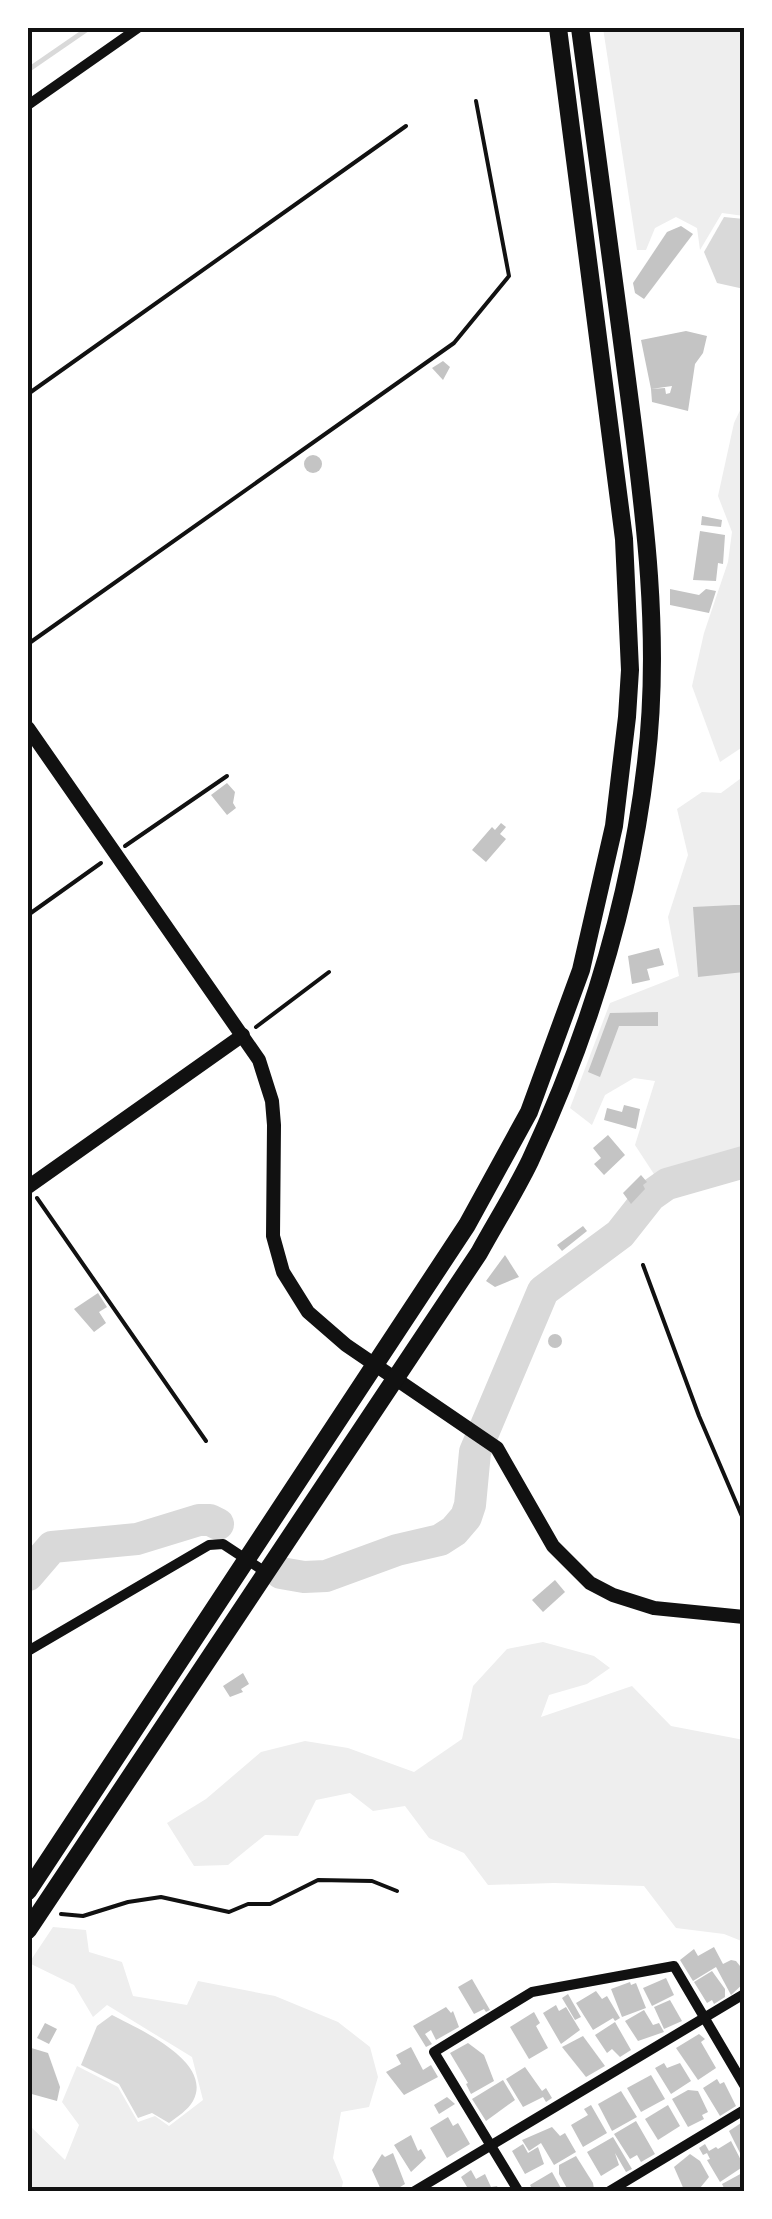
<svg xmlns="http://www.w3.org/2000/svg" width="772" height="2219" font-family="'Titillium Web',sans-serif">
	<style>
		.green { fill: #eee }
		.water { fill: #d9d9d9 }
		.lines { fill: none; stroke-linecap: round; stroke-linejoin: round }
		.stream { stroke: #d9d9d9; stroke-width: 5 }
		.river { stroke: #d9d9d9; stroke-width: 32 }
		.building { fill: #c4c4c4 }
		.path { stroke: #111; stroke-width: 4 }
		.minor { stroke: #111; stroke-width: 10 }
		.tertiary { stroke: #111; stroke-width: 14 }
		.trunk { stroke: #111; stroke-width: 18 }
		.neatline { fill: none; stroke: #111; stroke-width: 4 }
	</style>
	<rect width="100%" height="100%" fill="#fff"/>
	<!-- green -->
	<g class="green">
		<polygon points="603,28 744,28 744,216 722,213 700,250 697,228 676,217 655,228 646,250 637,250"/>
		<polygon points="744,402 744,746 720,762 692,686 704,633 728,562 732,532 718,496 734,423"/>
		<polygon points="744,776 744,1165 713,1174 667,1194 635,1145 655,1081 634,1078 605,1095 592,1125 570,1108 610,1003 679,976 668,917 688,855 677,809 702,792 721,793"/>
		<polygon points="543,1642 594,1656 610,1668 587,1684 549,1695 541,1717 632,1686 671,1726 744,1740 744,1942 724,1934 676,1928 644,1886 554,1883 488,1885 464,1853 429,1838 405,1806 373,1811 350,1793 316,1800 298,1836 265,1835 228,1865 194,1866 167,1823 206,1799 261,1752 305,1741 348,1748 414,1772 462,1739 473,1686 507,1649"/>
		<polygon points="53,1927 86,1930 89,1952 122,1962 133,1996 187,2005 198,1981 275,1996 338,2022 370,2047 378,2077 369,2107 341,2112 333,2158 343,2182 341,2191 28,2191 28,2124 65,2160 79,2125 62,2102 77,2066 118,2087 138,2122 155,2116 169,2126 203,2100 192,2057 107,2005 93,2017 74,1985 29,1963"/>
	</g>
	<!-- water -->
	<g class="water">
		<polygon points="724,217 744,219 744,289 717,283 704,252"/>
		<path d="M112,2015C139,2029 214,2062 193,2101C188,2110 177,2117 169,2123L152,2113L138,2118L119,2084L81,2065L97,2026Z"/>
	</g>
	<g class="lines">
		<!-- stream -->
		<polyline class="stream" points="28,70 89,28"/>
		<!-- river -->
		<g class="river">
			<polyline points="281,1573 304,1577 326,1576 397,1550 440,1540 454,1531 466,1517 470,1505 475,1452 543,1291 620,1234 650,1196 667,1184 744,1162"/>
			<polyline points="28,1575 52,1547 137,1539 199,1520 210,1520 218,1524"/>
		</g>
	</g>
	<!-- building -->
	<g class="building">
		<polygon points="681,226 693,234 644,299 635,293 633,283 667,232"/>
		<polygon points="686,331 707,336 703,353 695,364 688,411 652,402 651,389 665,388 666,394 670,393 672,386 651,389 641,340"/>
		<polygon points="443,361 450,367 443,380 432,368"/>
		<circle cx="313" cy="464" r="9"/>
		<polygon points="702,516 722,520 721,527 701,525"/>
		<polygon points="700,531 725,535 723,564 718,563 716,581 693,580"/>
		<polygon points="670,589 699,595 706,589 716,591 709,613 670,605"/>
		<polygon points="227,783 235,792 233,803 236,808 227,815 211,795"/>
		<polygon points="501,823 506,827 500,834 506,839 486,862 472,850 492,827 495,830"/>
		<polygon points="734,905 742,905 744,972 698,977 693,907"/>
		<polygon points="659,948 664,965 647,969 650,980 632,984 628,956"/>
		<polygon points="658,1012 658,1026 619,1026 600,1077 588,1072 610,1013"/>
		<polygon points="624,1105 640,1109 636,1129 604,1120 607,1108 622,1112"/>
		<polygon points="608,1135 625,1155 604,1175 594,1164 601,1158 593,1148"/>
		<polygon points="641,1175 647,1182 643,1185 645,1189 631,1204 623,1193"/>
		<polygon points="583,1226 587,1231 562,1251 557,1245"/>
		<polygon points="505,1255 519,1277 495,1287 486,1281"/>
		<polygon points="98,1293 107,1307 99,1312 106,1323 94,1332 74,1309"/>
		<circle cx="555" cy="1341" r="7"/>
		<polygon points="555,1580 565,1592 543,1612 532,1600"/>
		<polygon points="243,1673 249,1684 241,1689 243,1692 230,1697 223,1686"/>
		<polygon points="714,1947 723,1964 731,1960 736,1961 744,1971 744,1983 731,1995 716,1967 693,1981 680,1960 694,1949 698,1956"/>
		<polygon points="712,1971 725,1989 725,1997 714,2004 712,2000 707,2003 694,1982"/>
		<polygon points="666,1978 674,1995 652,2006 643,1988"/>
		<polygon points="472,1979 490,2010 486,2012 484,2009 474,2014 458,1987"/>
		<polygon points="630,1982 631,1985 636,1983 646,2008 622,2017 611,1989"/>
		<polygon points="596,1991 602,1999 607,1996 620,2018 615,2021 613,2018 593,2030 576,2003"/>
		<polygon points="568,1994 581,2017 575,2020 562,1998"/>
		<polygon points="670,2000 682,2021 664,2029 654,2007"/>
		<polygon points="556,2005 559,2011 566,2007 580,2030 561,2044 543,2013"/>
		<polygon points="446,2007 451,2013 453,2011 459,2027 436,2040 431,2030 425,2034 432,2044 426,2047 413,2026"/>
		<polygon points="644,2010 653,2025 659,2023 664,2032 638,2041 625,2021"/>
		<polygon points="534,2012 540,2023 536,2026 548,2048 529,2059 510,2027"/>
		<polygon points="615,2022 631,2050 620,2057 612,2049 607,2053 595,2035"/>
		<polygon points="45,2023 57,2029 49,2044 37,2038"/>
		<polygon points="699,2034 705,2039 701,2042 716,2068 698,2080 676,2048"/>
		<polygon points="583,2036 605,2066 586,2077 562,2047"/>
		<polygon points="468,2043 484,2055 494,2081 471,2094 466,2084 468,2083 450,2053"/>
		<polygon points="28,2047 48,2053 60,2087 57,2101 28,2093"/>
		<polygon points="411,2047 423,2070 431,2065 438,2077 404,2095 386,2072 401,2064 396,2055"/>
		<polygon points="664,2063 667,2068 680,2063 691,2081 671,2094 655,2068"/>
		<polygon points="525,2067 542,2091 546,2088 552,2098 546,2102 543,2097 523,2107 506,2079"/>
		<polygon points="651,2075 665,2099 641,2112 627,2088"/>
		<polygon points="717,2079 720,2084 724,2082 736,2106 720,2116 703,2088"/>
		<polygon points="503,2080 515,2100 486,2121 472,2099"/>
		<polygon points="688,2090 698,2091 708,2112 702,2115 704,2119 688,2127 672,2099"/>
		<polygon points="621,2091 637,2117 612,2131 598,2104"/>
		<polygon points="447,2097 455,2104 439,2114 434,2105"/>
		<polygon points="591,2105 607,2133 583,2147 571,2125 588,2115 584,2109"/>
		<polygon points="668,2105 680,2126 658,2140 645,2119"/>
		<polygon points="448,2117 453,2126 458,2123 470,2144 447,2158 430,2128"/>
		<polygon points="636,2121 655,2154 641,2162 637,2155 630,2159 614,2134"/>
		<polygon points="744,2121 744,2161 729,2131"/>
		<polygon points="552,2127 560,2136 565,2133 576,2152 554,2165 541,2143 529,2151 522,2140"/>
		<polygon points="411,2135 418,2151 421,2149 426,2158 411,2172 394,2145"/>
		<polygon points="613,2137 632,2169 626,2172 615,2153 619,2165 601,2176 587,2152"/>
		<polygon points="731,2141 744,2166 720,2182 707,2160 710,2159 707,2153 703,2155 699,2148 705,2144 709,2151 716,2147 718,2149"/>
		<polygon points="523,2144 528,2153 538,2147 544,2164 525,2174 512,2151"/>
		<polygon points="393,2153 405,2184 392,2192 382,2192 372,2170 382,2154 385,2157"/>
		<polygon points="690,2154 700,2161 709,2177 700,2188 685,2192 674,2167"/>
		<polygon points="576,2156 593,2183 594,2189 589,2192 569,2192 559,2174 559,2165"/>
		<polygon points="471,2170 476,2179 485,2174 491,2187 497,2186 500,2192 470,2192 461,2177"/>
		<polygon points="552,2172 562,2190 534,2192 530,2185"/>
		<polygon points="744,2172 744,2192 726,2192 722,2184"/>
	</g>
	<g class="lines">
		<!-- path -->
		<g class="path">
			<polyline points="28,394 406,126"/>
			<polyline points="28,644 454,343 509,276 476,101"/>
			<polyline points="125,846 227,776"/>
			<polyline points="28,915 101,863"/>
			<polyline points="256,1027 329,972"/>
			<polyline points="37,1198 206,1441"/>
			<polyline points="643,1265 699,1416 744,1521"/>
			<polyline points="61,1914 83,1916 128,1902 161,1897 229,1912 248,1904 270,1904 318,1880 372,1881 397,1891"/>
		</g>
		<!-- minor -->
		<g class="minor">
			<polyline points="28,105 138,28"/>
			<polyline points="28,1651 209,1545 223,1544 267,1573"/>
			<polyline points="413,2192 744,1994"/>
			<polyline points="519,2192 434,2052 532,1992 674,1966 744,2085"/>
			<polyline points="608,2192 744,2110"/>
		</g>
		<!-- tertiary -->
		<g class="tertiary">
			<polyline points="28,728 259,1060 272,1101 274,1125 273,1236 283,1272 308,1312 346,1345 497,1448 553,1546 590,1583 613,1595 654,1608 744,1617"/>
			<polyline points="28,1187 243,1035"/>
		</g>
		<!-- trunk -->
		<g class="trunk">
			<polyline points="28,1891 467,1225 529,1112 581,970 614,826 627,717 630,670 624,539 558,28"/>
			<path d="M28,1930L479,1253C496,1222 515,1192 530,1161C589,1034 630,902 646,763C662,633 643,501 626,372C611,257 595,142 580,28"/>
		</g>
	</g>
	<!-- border -->
	<rect width="772" height="2219" fill="none" stroke="#ffffff" stroke-width="60"/>
	<rect x="30" y="30" width="712" height="2159" class="neatline"/>
</svg>
